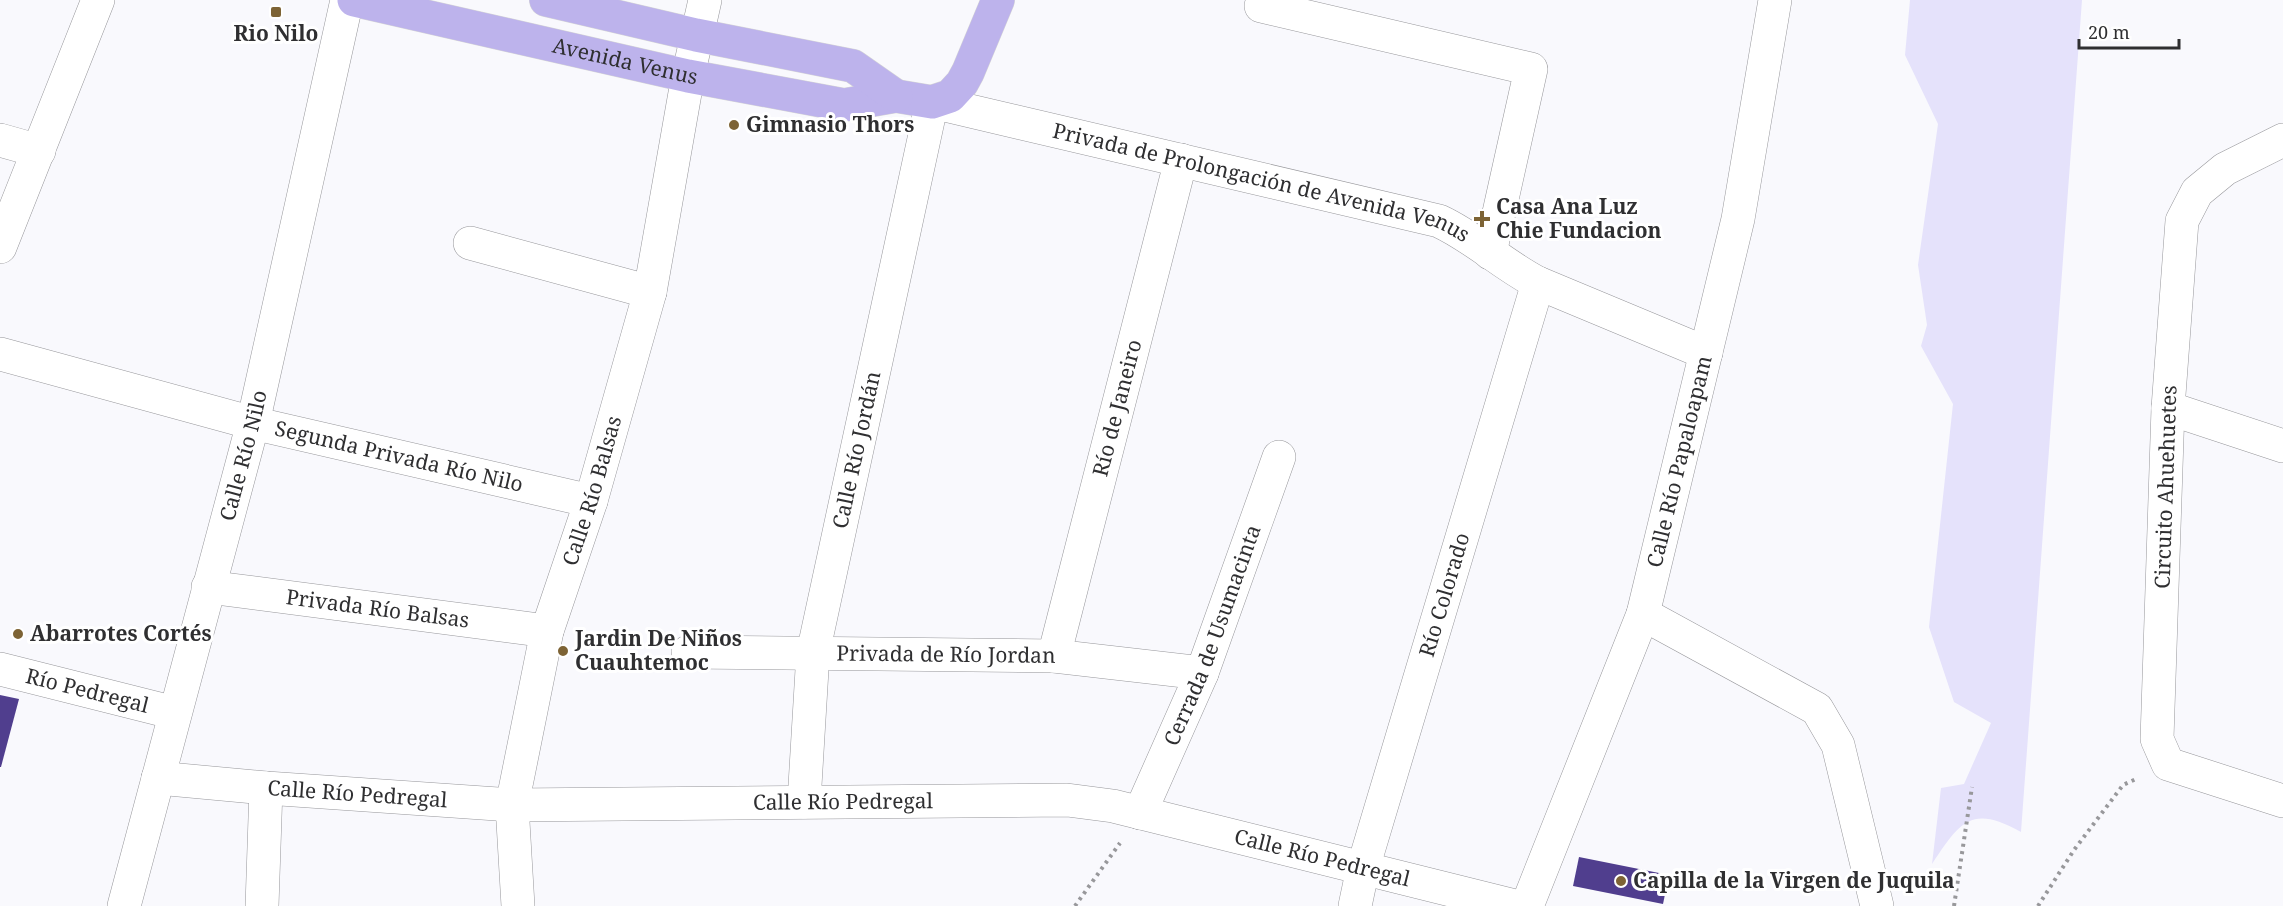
<svg xmlns="http://www.w3.org/2000/svg" width="2283" height="906" font-family="'Noto Serif',serif">
	<style>
		.green { fill: #e5e2fb }
		.building { fill: #503e8e }
		.lines { fill: none; stroke-linecap: round; stroke-linejoin: round }
		.minor-casing { stroke: #97979b; stroke-width: 34 }
		.major-casing { stroke: #d5d5d6; stroke-width: 34 }
		.path { stroke: #98989b; stroke-width: 4; stroke-dasharray: 3 4.5; stroke-linecap: butt }
		.minor { stroke: #fff; stroke-width: 33 }
		.major { stroke: #bdb3ec; stroke-width: 33 }
		.poi-dot { fill: #7d6335; stroke: #fff; stroke-width: 2 }
		.labels { text-anchor: middle; stroke-width: 6; stroke-linejoin: round; paint-order: stroke }
		.poi-label { font-size: 21px; font-weight: bold; fill: #2f2f31; stroke: #fff; text-anchor: start }
		.street-label { font-size: 21px; fill: #2f2f31; stroke: #fff }
	</style>
	<rect width="100%" height="100%" fill="#f9f9fd"/>
	<!-- green -->
	<path class="green" d="M1910,0H2082L2021,832C1971,804 1960,822 1932,864L1941,788L1964,784L1991,723L1954,702L1929,627L1953,404L1921,346L1927,325L1918,265L1938,124L1905,55Z"/>
	<!-- building -->
	<g class="building">
		<polygon points="0,695 19,699 1,767 0,767"/>
		<polygon points="1579,857 1669,875 1663,904 1573,886"/>
	</g>
	<g class="lines">
		<defs>
			<g id="minor">
				<polyline points="1261,6 1531,69 1490,253"/>
				<polyline points="0,140 39,151"/>
				<polyline points="2283,140 2225,169 2197,192 2182,221 2168,408 2157,739 2168,764 2283,801"/>
				<polyline points="470,243 650,292"/>
				<polyline points="0,247 98,0"/>
				<path id="s1" d="M0,354L253,423L591,501"/>
				<polyline points="2168,408 2283,446"/>
				<path id="s2" d="M208,587L547,631"/>
				<polyline points="1643,614 1817,709 1838,745 1877,906"/>
				<path id="s3" d="M688,652L1054,656L1202,673"/>
				<path id="s4" d="M1054,656L1181,160"/>
				<path id="s5" d="M0,669L175,713"/>
				<path id="s6" d="M158,778L266,788L512,805L1067,800L1113,806L1515,906"/>
				<path id="s7" d="M804,802L813,653L932,102L1439,221C1474,237 1503,265 1538,283L1706,353"/>
				<path id="s8" d="M1140,813L1202,673L1279,457"/>
				<path id="s9" d="M124,906L253,423L347,0"/>
				<polyline points="262,906 266,788"/>
				<path id="s10" d="M518,906L512,805L547,631L591,501L650,292L688,76L705,0"/>
				<path id="s11" d="M1355,906L1363,868L1538,283"/>
				<path id="s12" d="M1527,906L1643,614L1738,219L1775,0"/>
			</g>
			<g id="major">
				<path id="s13" d="M354,0L688,76L844,105L896,96L932,102L950,96L962,83L968,72L998,0"/>
				<polyline points="546,0 696,35 853,66 896,96"/>
			</g>
		</defs>
		<!-- minor casing -->
		<use href="#minor" class="minor-casing"/>
		<!-- major casing -->
		<use href="#major" class="major-casing"/>
		<!-- path -->
		<g class="path">
			<polyline points="1075,906 1120,843"/>
			<polyline points="1954,906 1972,787"/>
			<polyline points="2038,906 2074,850 2123,785 2138,778"/>
		</g>
		<!-- minor -->
		<use href="#minor" class="minor"/>
		<!-- major -->
		<use href="#major" class="major"/>
	</g>
	<!-- markers -->
	<g class="poi-dot">
		<rect x="270" y="6" width="12" height="12" rx="3"/>
		<circle cx="734" cy="125" r="6"/>
		<path d="M1479 210h6v6h6v6h-6v6h-6v-6h-6v-6h6z"/>
		<circle cx="18" cy="634" r="6"/>
		<circle cx="563" cy="651" r="6"/>
		<circle cx="1621" cy="881" r="6"/>
	</g>
	<g class="labels">
		<!-- poi labels -->
		<g class="poi-label">
			<text x="276" y="41" text-anchor="middle">Rio Nilo</text>
			<text x="746" y="132">Gimnasio Thors</text>
			<text x="1496" y="214">Casa Ana Luz<tspan x="1496" dy="24">Chie Fundacion</tspan></text>
			<text x="30" y="641">Abarrotes Cortés</text>
			<text x="575" y="646">Jardin De Niños<tspan x="575" dy="24">Cuauhtemoc</tspan></text>
			<text x="1633" y="888">Capilla de la Virgen de Juquila</text>
		</g>
		<!-- street labels -->
		<g class="street-label">
			<text dy="7" stroke="none"><textPath href="#s13" startOffset="278">Avenida Venus</textPath></text>
			<text dy="7" stroke="none"><textPath href="#s7" startOffset="1052">Privada de Prolongación de Avenida Venus</textPath></text>
			<text dy="7" stroke="none"><textPath href="#s4" startOffset="256">Río de Janeiro</textPath></text>
			<text dy="7" stroke="none"><textPath href="#s7" startOffset="357">Calle Río Jordán</textPath></text>
			<text dy="7" stroke="none"><textPath href="#s9" startOffset="466">Calle Río Nilo</textPath></text>
			<text dy="7" stroke="none"><textPath href="#s1" startOffset="412">Segunda Privada Río Nilo</textPath></text>
			<text dy="7" stroke="none"><textPath href="#s12" startOffset="471">Calle Río Papaloapam</textPath></text>
			<text transform="translate(2166 487) rotate(-88)" y="7">Circuito Ahuehuetes</text>
			<text dy="7" stroke="none"><textPath href="#s10" startOffset="426">Calle Río Balsas</textPath></text>
			<text dy="7" stroke="none"><textPath href="#s11" startOffset="324">Río Colorado</textPath></text>
			<text dy="7" stroke="none"><textPath href="#s2" startOffset="171">Privada Río Balsas</textPath></text>
			<text dy="7" stroke="none"><textPath href="#s8" startOffset="192">Cerrada de Usumacinta</textPath></text>
			<text dy="7" stroke="none"><textPath href="#s3" startOffset="258">Privada de Río Jordan</textPath></text>
			<text dy="7" stroke="none"><textPath href="#s5" startOffset="90">Río Pedregal</textPath></text>
			<text dy="7" stroke="none"><textPath href="#s6" startOffset="200">Calle Río Pedregal</textPath></text>
			<text dy="7" stroke="none"><textPath href="#s6" startOffset="686">Calle Río Pedregal</textPath></text>
			<text dy="7" stroke="none"><textPath href="#s6" startOffset="1172">Calle Río Pedregal</textPath></text>
		</g>
	</g>
	<!-- scale -->
	<path d="M2079 39v9h100v-9" fill="none" stroke="#2f2f31" stroke-width="3"/>
	<text x="2088" y="39" font-size="18" fill="#2f2f31" stroke="#ffffff" stroke-width="4.5" paint-order="stroke">20 m</text>
</svg>
